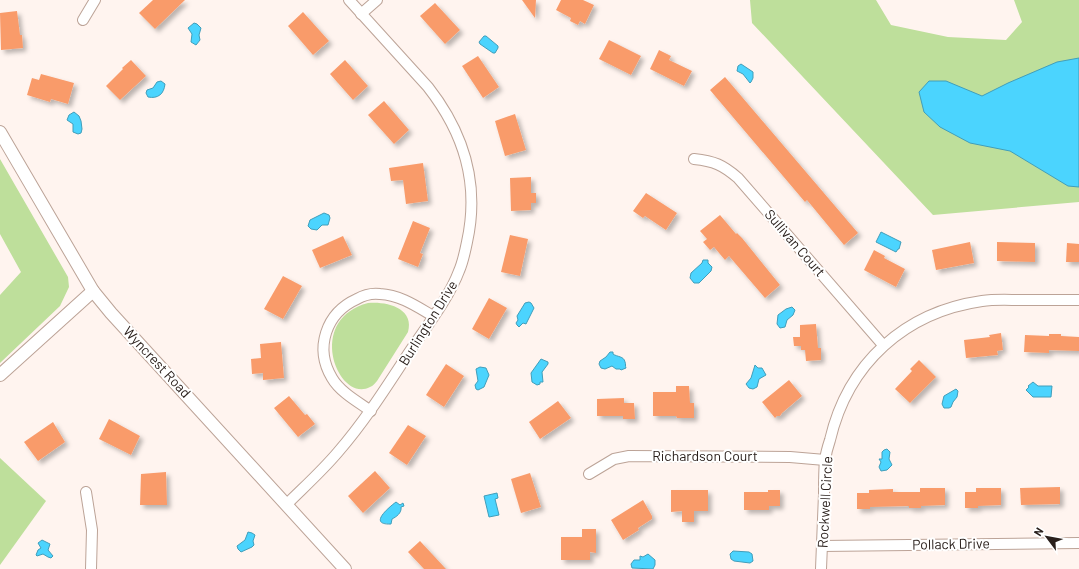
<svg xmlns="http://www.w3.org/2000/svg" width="1079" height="569" font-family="Barlow,sans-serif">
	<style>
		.green { fill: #bedf9b }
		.water { fill: #4bd4fe; stroke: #419eba }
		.building { fill: #f99b6b; filter: url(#shadow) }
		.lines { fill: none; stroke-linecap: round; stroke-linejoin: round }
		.minor-casing { stroke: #bca397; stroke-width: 12 }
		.tertiary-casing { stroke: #bca397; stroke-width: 14 }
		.minor { stroke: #fff; stroke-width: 10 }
		.tertiary { stroke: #fff; stroke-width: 12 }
		.labels { text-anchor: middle; stroke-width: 4; stroke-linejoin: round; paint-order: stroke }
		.street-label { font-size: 14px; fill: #2a201c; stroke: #fff }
	</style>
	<defs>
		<filter id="shadow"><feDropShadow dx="3.5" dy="3.5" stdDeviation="2" flood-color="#0004"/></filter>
	</defs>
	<rect width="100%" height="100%" fill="#fff4ef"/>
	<!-- green -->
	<g class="green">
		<polygon points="750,0 876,0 891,25 948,37 1006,40 1022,22 1014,0 1079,0 1079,202 933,215 752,23"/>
		<polygon points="0,159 68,277 69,287 60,306 0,363 0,295 21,272 0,234"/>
		<path d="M368,303C386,301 415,308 408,332L377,381C375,383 373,386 370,387C339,404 304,320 368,303Z"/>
		<polygon points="0,458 46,501 0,565"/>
	</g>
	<!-- water -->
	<g class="water">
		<polygon points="194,23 197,24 201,28 199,35 200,40 196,45 191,42 192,34 188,28"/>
		<polygon points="484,36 486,36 498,46 498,48 495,53 493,53 480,44 479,42"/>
		<polygon points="1079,58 1079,187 1068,186 1010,151 970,143 940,127 924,112 919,92 929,81 946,81 982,96 1008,83 1057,62"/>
		<polygon points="741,64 753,72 753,78 751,82 750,83 743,74 737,71 738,66"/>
		<path d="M161,81L165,84C164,94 158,99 148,97L146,93L147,90L153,88L157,82Z"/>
		<polygon points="74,112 79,116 81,121 82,129 81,133 78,134 73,132 73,124 67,120 69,115"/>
		<polygon points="324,213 329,215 330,218 328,225 322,225 317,230 311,229 308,226 310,220"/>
		<polygon points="881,232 901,242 899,249 898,249 896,252 876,242"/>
		<polygon points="703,260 708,260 708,263 712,267 711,271 699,283 694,283 690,278 691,273 702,263"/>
		<polygon points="529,302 531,303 534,308 526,324 523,323 519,327 517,325 516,323 518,320 517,316 525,303"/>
		<polygon points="792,307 795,310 793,315 787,320 785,327 780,328 777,324 778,315 786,309"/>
		<path d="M610,352H613V354C617,357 624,356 625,362C626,364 625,366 626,368L621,370L620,369H616L612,366L605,369L601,368L599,364L600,361L606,357Z"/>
		<polygon points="541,359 548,362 548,364 542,372 543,382 540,382 540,384 537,385 532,382 531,373"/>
		<polygon points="755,365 758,368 762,368 766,375 759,379 757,387 753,389 749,388 746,384 751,378"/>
		<polygon points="480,367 486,368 489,375 484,387 478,390 476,389 475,385 478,381 476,369"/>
		<polygon points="1033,382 1038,386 1052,386 1051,397 1033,397 1026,390 1029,387 1028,386"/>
		<polygon points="956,389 958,391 957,397 953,402 951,407 949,408 944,408 942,404 944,396"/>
		<polygon points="887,449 890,452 889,459 892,465 887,470 881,471 879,467 881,462 879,459 882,459 882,452 884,450"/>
		<polygon points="497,493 498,498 495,499 499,515 489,517 484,496"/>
		<path d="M396,502L400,505L403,503L404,506L401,507C402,513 396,517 392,519L391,524C368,525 388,508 396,502Z"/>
		<polygon points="248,532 252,533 255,535 253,541 254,545 252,547 241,552 238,549 237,546 245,540"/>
		<polygon points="42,540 50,544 48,550 53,556 51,558 48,557 43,554 37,556 36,555 38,550 41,548 38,543"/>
		<polygon points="733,551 749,552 752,554 753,561 750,563 734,561 731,559 730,554"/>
		<polygon points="648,554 655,560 655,565 653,569 632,568 631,564 634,560 640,560 640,556 643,557"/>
	</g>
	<!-- building -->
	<g class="building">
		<polygon points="153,0 185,0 155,29 139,13"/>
		<polygon points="522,0 536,0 535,18"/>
		<polygon points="561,0 583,0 594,5 585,24 580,21 578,25 570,21 571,18 556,10"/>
		<polygon points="435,3 460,30 445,44 420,16"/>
		<polygon points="17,11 20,35 22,35 23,48 1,50 0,13"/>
		<polygon points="303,12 329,41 313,55 288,26"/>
		<polygon points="609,40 641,56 631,75 599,59"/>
		<polygon points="659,50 671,56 669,60 692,71 684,86 650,69"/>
		<polygon points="478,56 499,87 483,98 462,66"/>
		<polygon points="131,60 146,76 120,100 106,86 123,69 122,68"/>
		<polygon points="345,60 368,86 353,100 330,74"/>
		<polygon points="41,74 74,83 68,104 51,99 50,102 27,95 32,78 39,80"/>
		<polygon points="725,77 858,233 844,245 807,200 805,202 710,90"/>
		<polygon points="384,101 409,130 394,144 368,115"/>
		<polygon points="515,114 526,150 505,156 495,121"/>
		<polygon points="423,163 428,201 406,204 403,180 391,181 389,168"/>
		<polygon points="531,177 531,193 536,193 536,203 531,203 531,210 511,211 510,178"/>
		<polygon points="646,193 677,213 666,230 645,216 643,218 633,211"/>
		<polygon points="720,215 736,234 737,233 742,238 780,285 765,298 729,256 725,260 714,247 710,250 703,242 707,239 700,231"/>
		<polygon points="413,221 430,228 420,253 423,254 418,267 398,259"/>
		<polygon points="510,235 528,239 520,276 501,272"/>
		<polygon points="343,236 352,255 320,268 312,250"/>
		<polygon points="970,242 974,263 936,270 932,250"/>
		<polygon points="997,242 1035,243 1035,262 997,261"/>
		<polygon points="1067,243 1079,244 1079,262 1066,262"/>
		<polygon points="874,250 885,256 884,258 905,269 896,287 864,270"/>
		<polygon points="283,276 302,286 283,319 264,309"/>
		<polygon points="489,298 507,308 489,339 472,329"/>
		<polygon points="816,324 818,348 821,348 821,360 806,361 805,350 801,350 801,346 794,346 793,337 800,337 800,325"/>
		<polygon points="1001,333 1003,350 997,351 998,355 966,358 964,340 990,337 989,335"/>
		<polygon points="1049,334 1061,334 1061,336 1079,337 1079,351 1049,350 1049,353 1024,352 1025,335 1049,336"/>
		<polygon points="281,342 284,378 263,380 263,373 252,374 251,359 261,358 260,344"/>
		<polygon points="919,360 936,377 910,403 895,389 912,371 910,369"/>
		<polygon points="446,364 464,376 444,407 426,395"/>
		<polygon points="789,380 802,396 782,413 780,416 777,416 775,418 762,402"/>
		<polygon points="676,386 689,386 690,403 694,403 694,418 677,418 676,416 653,416 653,392 676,392"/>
		<polygon points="289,396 305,415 307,414 315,424 298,437 274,408"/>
		<polygon points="624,398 624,403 634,403 635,419 623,419 623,416 597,416 597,399"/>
		<polygon points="558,401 571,418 540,439 529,422"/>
		<polygon points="109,419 140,436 131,455 99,439"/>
		<polygon points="53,422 65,442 38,461 24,442"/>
		<polygon points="408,425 426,436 407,465 389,453"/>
		<polygon points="375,471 390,488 363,513 348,496"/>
		<polygon points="166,472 167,505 140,505 141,474"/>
		<polygon points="530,473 541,507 521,513 511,479"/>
		<polygon points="1060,487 1060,504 1021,505 1020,488"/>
		<polygon points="920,488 945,488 945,505 921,506 921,508 909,508 909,506 870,507 870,509 857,509 857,493 869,493 869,490 893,489 893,492 920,492"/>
		<polygon points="976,488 1001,488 1001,505 978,506 978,508 965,508 965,492 976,492"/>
		<polygon points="671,490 708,490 708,511 694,511 694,522 682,522 682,511 671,512"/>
		<polygon points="768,490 780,490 780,506 769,506 769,510 744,510 744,492 768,492"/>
		<polygon points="643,500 652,516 652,519 638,528 639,530 623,540 611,520"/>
		<polygon points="582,529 596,529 596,553 590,552 590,560 561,560 561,537 582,537"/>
		<polygon points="420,541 446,569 424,569 408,552"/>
	</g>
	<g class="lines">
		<defs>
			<g id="minor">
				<polyline points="361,14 377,0"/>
				<polyline points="83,20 95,0"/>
				<path d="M694,159C714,161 723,165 738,178L883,345"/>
				<path d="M371,411C358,402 340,392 332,378C314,348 326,313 357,299C364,295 372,293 380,294C400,295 416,306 433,316"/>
				<polyline points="589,474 614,459 629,456 790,457 825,460"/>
				<polyline points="86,492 92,530 91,569"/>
				<path d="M287,504C304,487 322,471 338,452C365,421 387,386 410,351C426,327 449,298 459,271C463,262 465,252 467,242C480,183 464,133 428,87L349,0"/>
				<polyline points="822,546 1079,543"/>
				<path d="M821,569C822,544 823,519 824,494C824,483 824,471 825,460C826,453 828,446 830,440C848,363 905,312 982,301C995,299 1009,300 1022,300C1041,300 1060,300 1079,300"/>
			</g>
			<g id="tertiary">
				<polyline points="0,132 93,291 111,313 345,569"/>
				<polyline points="0,375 93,291"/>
			</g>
		</defs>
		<!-- minor casing -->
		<use href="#minor" class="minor-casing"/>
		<!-- tertiary casing -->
		<use href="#tertiary" class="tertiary-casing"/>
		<!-- minor -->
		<use href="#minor" class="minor"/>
		<!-- tertiary -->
		<use href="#tertiary" class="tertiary"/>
	</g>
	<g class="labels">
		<!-- street labels -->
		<g class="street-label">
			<text transform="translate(795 243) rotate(49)" y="5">Sullivan Court</text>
			<text transform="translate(428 323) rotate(-58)" y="5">Burlington Drive</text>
			<text transform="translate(157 362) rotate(47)" y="5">Wyncrest Road</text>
			<text x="705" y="461">Richardson Court</text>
			<text transform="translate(825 502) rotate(-87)" y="5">Rockwell Circle</text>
			<text transform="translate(951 544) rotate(-1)" y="5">Pollack Drive</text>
		</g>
	</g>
	<!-- north arrow -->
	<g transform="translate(1047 537) rotate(302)" stroke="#ffffff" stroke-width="3" paint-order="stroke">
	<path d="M0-3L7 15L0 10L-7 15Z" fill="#2a201c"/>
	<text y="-6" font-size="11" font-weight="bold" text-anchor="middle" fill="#2a201c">N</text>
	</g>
</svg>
